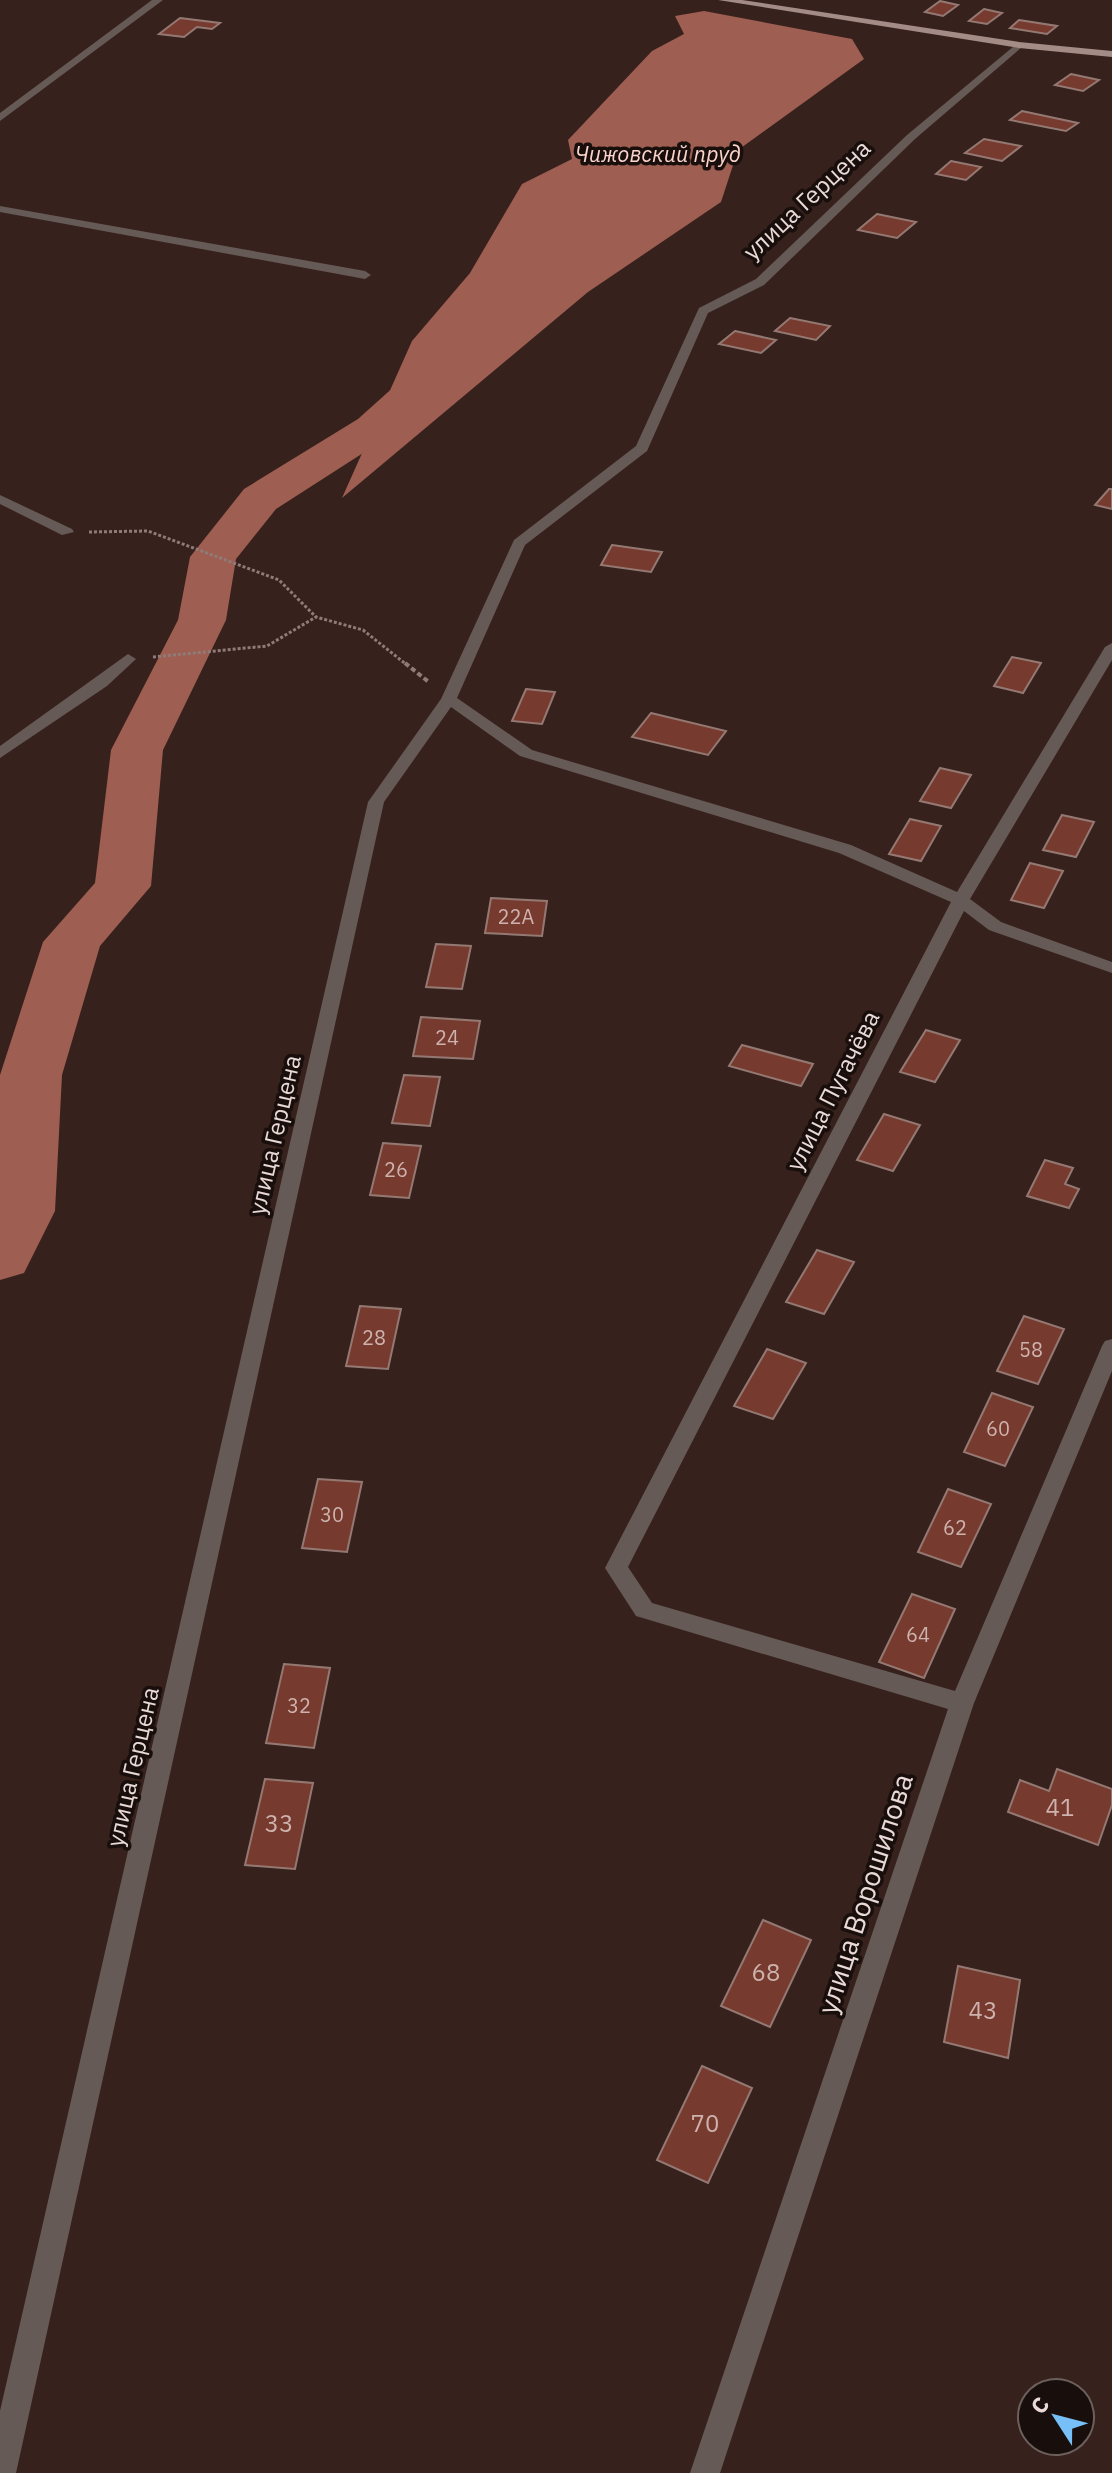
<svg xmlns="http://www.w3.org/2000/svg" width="1112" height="2473" font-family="'IBM Plex Sans',sans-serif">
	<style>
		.water { fill: #9e5e51 }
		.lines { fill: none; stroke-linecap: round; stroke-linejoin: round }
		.river { fill: #9e5e51; fill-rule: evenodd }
		.building { fill: #773a2f; stroke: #947973; stroke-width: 2 }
		.path-far1 { stroke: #8f7c78; stroke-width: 3; stroke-dasharray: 3 2; stroke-linecap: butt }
		.path { stroke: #8f7c78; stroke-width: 4; stroke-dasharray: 5 3; stroke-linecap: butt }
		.minor { fill: #665a57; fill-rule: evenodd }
		.major { fill: #a38b86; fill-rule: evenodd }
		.labels { text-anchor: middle; stroke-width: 7; stroke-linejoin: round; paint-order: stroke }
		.number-label { font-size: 20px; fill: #cdb2ad }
		.far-water-label { font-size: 22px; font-style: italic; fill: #fcd4cb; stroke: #180e0c }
		.street-label { font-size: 24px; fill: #eadad7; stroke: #180e0c }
		.near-number-label { font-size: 24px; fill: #cdb2ad }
		.near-street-label { font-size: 28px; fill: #eadad7; stroke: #180e0c }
	</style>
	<rect width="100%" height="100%" fill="#37211d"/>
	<!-- water -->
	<polygon class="water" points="704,11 852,39 864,59 738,150 721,202 588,292 342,498 412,341 470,273 522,184 572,159 568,140 652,51 684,34 675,16"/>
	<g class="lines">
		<!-- river -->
		<polygon class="river" points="441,355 456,358 462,367 456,376 388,437 276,509 236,559 226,620 163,750 151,886 100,946 62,1075 55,1211 24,1273 0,1280 0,1075 43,942 95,883 111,750 178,620 190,557 244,489 358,419 426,358"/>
	</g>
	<!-- building -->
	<g class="building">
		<polygon points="940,1 958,5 943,16 925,12"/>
		<polygon points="984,9 1002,13 987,24 969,21"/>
		<polygon points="180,18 220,23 212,29 197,27 184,37 159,34"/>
		<polygon points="1019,20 1057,26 1047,34 1010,28"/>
		<polygon points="1071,74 1099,80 1083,91 1055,85"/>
		<polygon points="1022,111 1078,123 1066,131 1010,120"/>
		<polygon points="984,139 1021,146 1002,161 965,153"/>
		<polygon points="951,161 981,167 966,180 936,174"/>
		<polygon points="877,214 916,222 897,238 858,230"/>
		<polygon points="790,318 830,326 816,340 775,331"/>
		<polygon points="735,331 776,340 761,353 719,344"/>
		<polygon points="1109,489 1112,489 1112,509 1095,505"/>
		<polygon points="612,545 662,552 651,572 601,565"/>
		<polygon points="1012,657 1041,663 1023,693 994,686"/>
		<polygon points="526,689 555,692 542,724 512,721"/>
		<polygon points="651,713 726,731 708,755 632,737"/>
		<polygon points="940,768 971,775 951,808 920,801"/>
		<polygon points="1062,815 1094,822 1076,857 1043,850"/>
		<polygon points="910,819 941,826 921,861 889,854"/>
		<polygon points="1030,863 1063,871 1044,908 1011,900"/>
		<polygon points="491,898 547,901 542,936 485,933"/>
		<polygon points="436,944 471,946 462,989 426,987"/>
		<polygon points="421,1017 480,1021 473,1059 413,1056"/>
		<polygon points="926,1030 960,1040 935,1082 900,1072"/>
		<polygon points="742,1045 813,1064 801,1086 729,1066"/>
		<polygon points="404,1075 440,1077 430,1126 392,1123"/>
		<polygon points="884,1114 920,1125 893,1171 857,1160"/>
		<polygon points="383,1143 421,1146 409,1198 370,1195"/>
		<polygon points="1045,1160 1073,1168 1065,1184 1079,1189 1069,1208 1027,1196"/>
		<polygon points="817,1250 854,1262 824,1314 786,1302"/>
		<polygon points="360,1306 401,1309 388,1369 346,1366"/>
		<polygon points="1024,1316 1064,1329 1038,1384 997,1371"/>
		<polygon points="767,1349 806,1363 773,1419 734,1406"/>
		<polygon points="992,1393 1033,1407 1005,1466 964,1452"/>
		<polygon points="318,1479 362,1482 347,1552 302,1548"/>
		<polygon points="948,1489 991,1504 961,1567 918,1552"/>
		<polygon points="912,1594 955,1609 924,1678 879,1662"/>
		<polygon points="284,1664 330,1668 314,1748 266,1743"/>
		<polygon points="1057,1769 1112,1789 1112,1805 1098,1845 1008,1812 1020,1780 1049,1791"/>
		<polygon points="265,1779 313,1783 295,1869 245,1865"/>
		<polygon points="763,1920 811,1940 770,2027 721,2006"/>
		<polygon points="958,1966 1020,1980 1008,2058 944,2042"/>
		<polygon points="702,2066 752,2088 708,2183 657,2160"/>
	</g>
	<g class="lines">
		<!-- path-far1 -->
		<g class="path-far1">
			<polyline points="89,532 148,531 279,580 316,617"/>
			<polyline points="153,657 267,646 316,617 363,630 407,665"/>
		</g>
		<!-- path -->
		<polyline class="path" points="405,663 430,683"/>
		<!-- minor -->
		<g class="minor">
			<polygon points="152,0 163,0 0,121 0,113"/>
			<polygon points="1019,42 1022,47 915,139 764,285 708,313 647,451 525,545 457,698 532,750 851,845 957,892 1105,647 1112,643 1112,660 970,899 1001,922 1112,962 1112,973 989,930 964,911 628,1567 652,1603 955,1691 1102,1346 1105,1341 1112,1339 1112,1371 974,1703 720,2473 690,2473 948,1709 636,1616 605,1568 951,902 839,853 520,756 451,707 384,802 16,2473 0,2473 0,2411 368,802 441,699 514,540 636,446 699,308 756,279 907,135"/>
			<polygon points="0,206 365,271 371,275 365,279 0,212"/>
			<polygon points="0,495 72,529 74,532 62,535 0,504"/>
			<polygon points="128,654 136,659 107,686 0,758 0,746"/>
		</g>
		<!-- major -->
		<polygon class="major" points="718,0 742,0 1019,42 1112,51 1112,57 1019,48"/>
	</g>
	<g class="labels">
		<!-- number labels -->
		<g class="number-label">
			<text x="516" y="924">22А</text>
			<text x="447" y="1045">24</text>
			<text x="396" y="1177">26</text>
			<text x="374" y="1345">28</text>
			<text x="1031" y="1357">58</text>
			<text x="998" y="1436">60</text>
			<text x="332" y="1522">30</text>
			<text x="955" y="1535">62</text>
			<text x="918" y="1642">64</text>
			<text x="299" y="1713">32</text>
		</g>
		<!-- far-water labels -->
		<g class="far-water-label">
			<text x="658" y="162">Чижовский пруд</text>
		</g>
		<!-- street labels -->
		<g class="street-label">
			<text transform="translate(807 200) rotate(-43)" y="8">улица Герцена</text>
			<text transform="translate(833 1091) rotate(-63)" y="8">улица Пугачёва</text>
			<text transform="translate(275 1135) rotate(-77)" y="8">улица Герцена</text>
			<text transform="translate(133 1767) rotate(-77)" y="8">улица Герцена</text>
		</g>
		<!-- near-number labels -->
		<g class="near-number-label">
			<text x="1060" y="1816">41</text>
			<text x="279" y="1832">33</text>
			<text x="766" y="1981">68</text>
			<text x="983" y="2019">43</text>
			<text x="705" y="2132">70</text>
		</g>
		<!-- near-street labels -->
		<g class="near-street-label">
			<text transform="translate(865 1894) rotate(-72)" y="10">улица Ворошилова</text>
		</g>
	</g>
	<!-- north arrow -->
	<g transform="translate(1056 2417) rotate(306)"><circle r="38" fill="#180e0c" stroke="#6c605d" stroke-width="2"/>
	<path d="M0-6L14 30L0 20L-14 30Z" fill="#76c0f7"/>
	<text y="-12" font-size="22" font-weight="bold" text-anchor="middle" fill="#eadad7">С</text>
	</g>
</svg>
